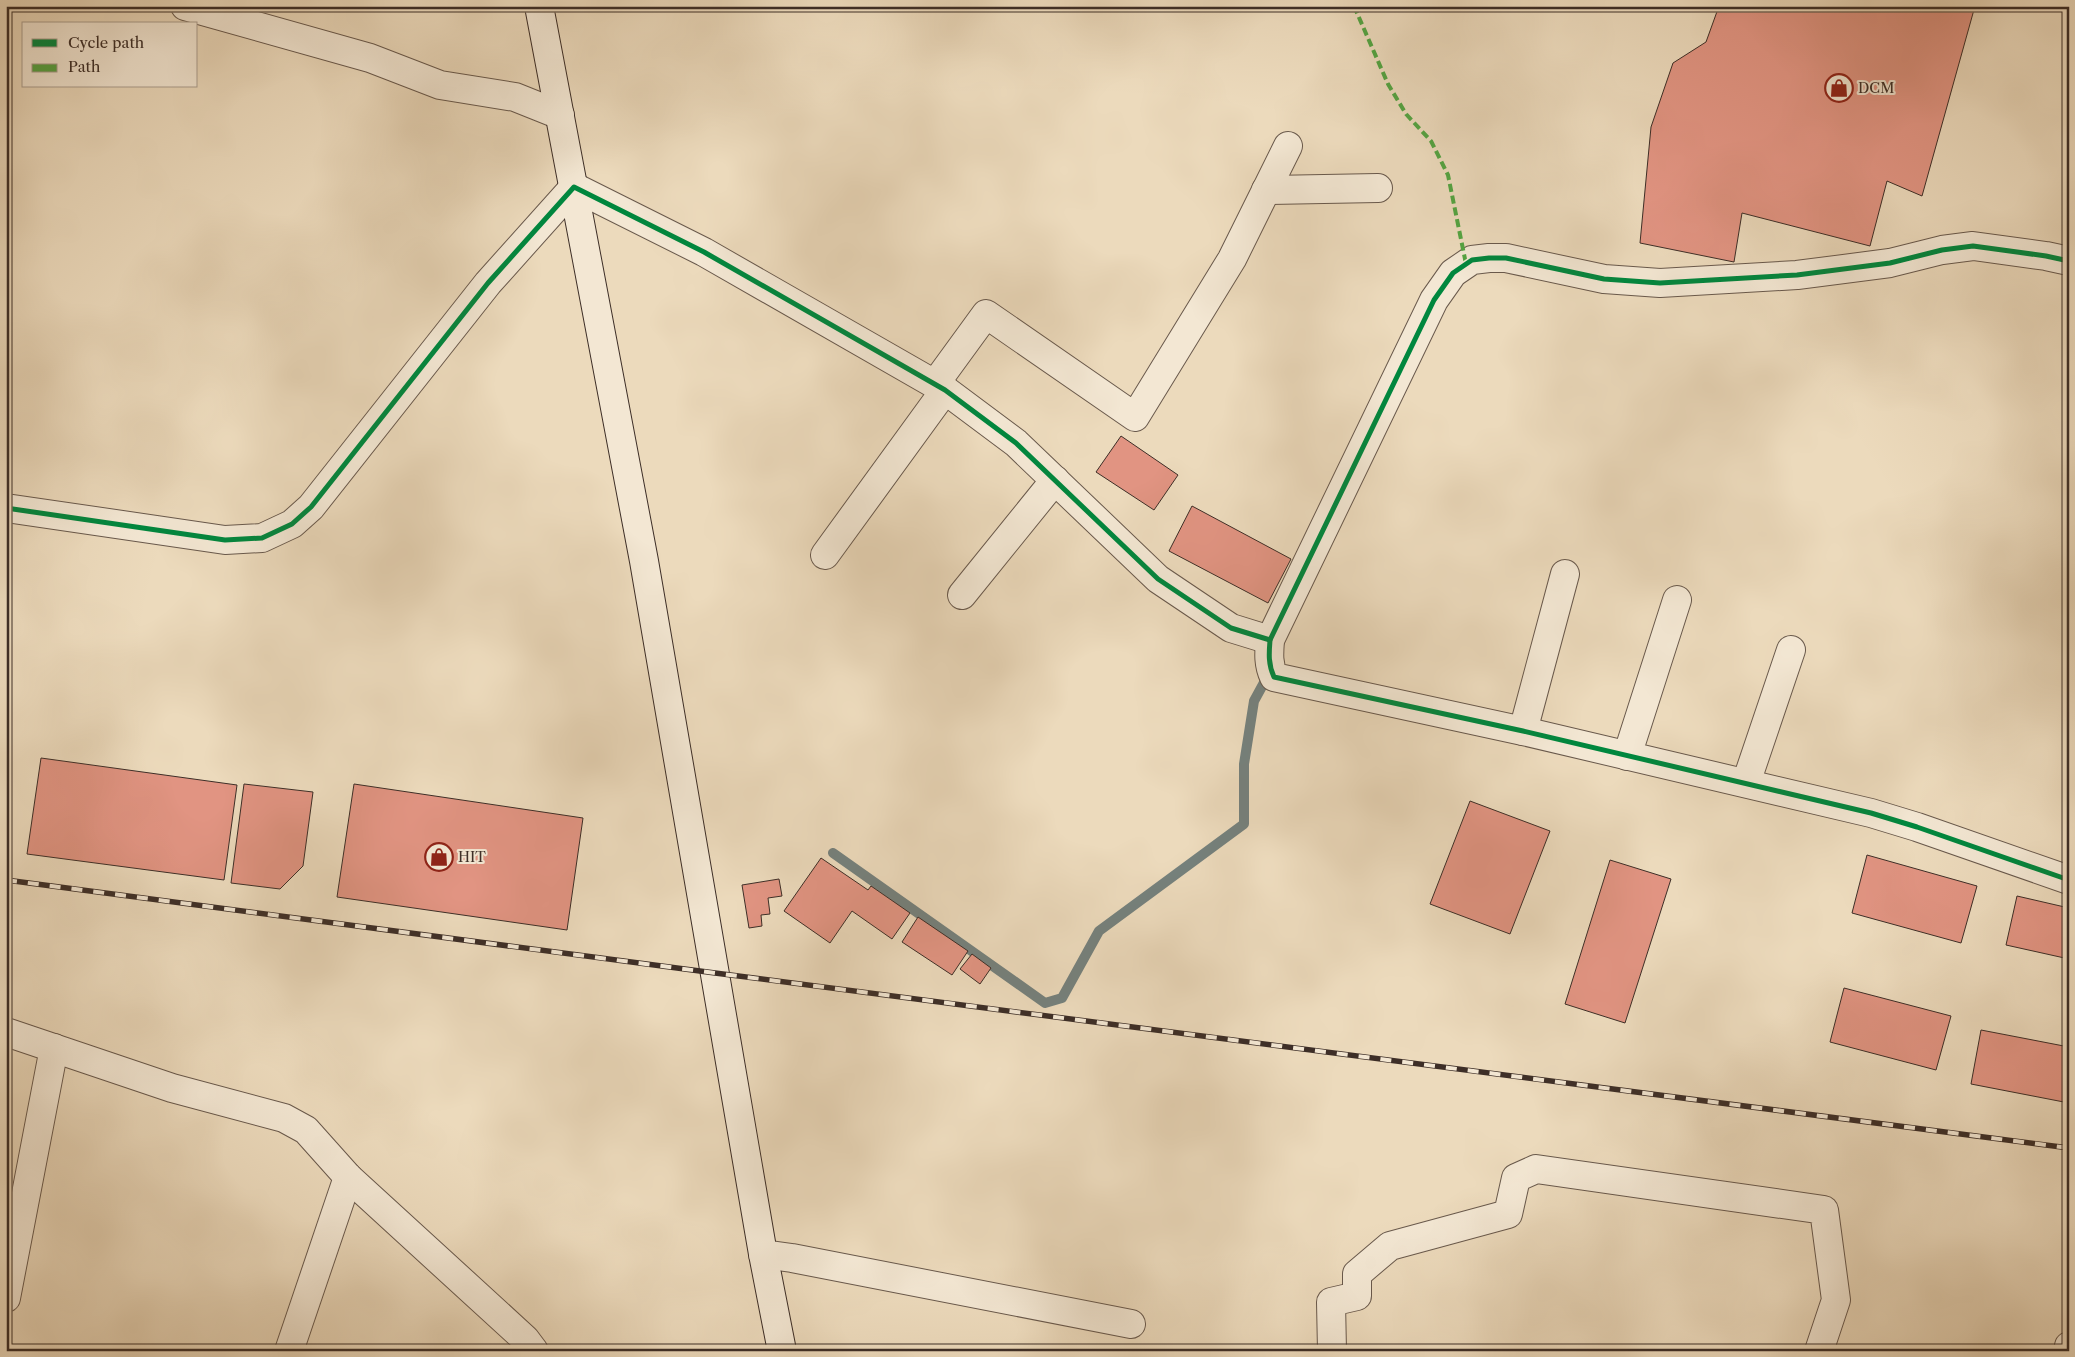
<svg xmlns="http://www.w3.org/2000/svg" width="2075" height="1357" font-family="'Libre Caslon Text',serif">
	<style>
		.lines { fill: none; stroke-linecap: round; stroke-linejoin: round }
		.stream { stroke: #75817d; stroke-width: 10 }
		.building { fill: #e19482; stroke: #3d2e27 }
		.street-casing { stroke: #69594c; stroke-width: 30 }
		.secondary-casing { stroke: #3d2e27; stroke-width: 30 }
		.street { stroke: #f3e7d3; stroke-width: 28 }
		.secondary { stroke: #f3e7d3; stroke-width: 28 }
		.rail-casing { stroke: #3d2e27; stroke-width: 5.5 }
		.rail { stroke: #f3e7d3; stroke-width: 4; stroke-dasharray: 11; stroke-linecap: butt }
		.quiet { stroke: #54a442; stroke-width: 4; stroke-dasharray: 8 4; stroke-linecap: butt }
		.cycleway-casing { stroke: #f3e7d3; stroke-width: 8 }
		.cycleway { stroke: #00873e; stroke-width: 5 }
		.labels { text-anchor: middle; stroke-width: 4; stroke-linejoin: round; paint-order: stroke }
		.poi-label { font-size: 14px; fill: #3d2e27; stroke: #f3e7d3; text-anchor: start }
	</style>
	<rect width="100%" height="100%" fill="#ecdabc"/>
	<filter id="stains"><feTurbulence type="fractalNoise" baseFrequency=".004" numOctaves="4"/><feColorMatrix values="0 0 0 0 .2 0 0 0 0 .09 0 0 0 0 .02 0 0 0 .5 -.17"/></filter>
	<radialGradient id="worn" r=".72"><stop offset=".6" stop-color="#630" stop-opacity="0"/><stop offset="1" stop-color="#630" stop-opacity=".3"/></radialGradient>
	<g class="lines">
		<!-- stream -->
		<polyline class="stream" points="833,853 1045,1003 1062,998 1099,931 1244,824 1244,764 1254,701 1266,679"/>
	</g>
	<!-- building -->
	<g class="building">
		<polygon points="1719,6 1975,6 1922,196 1887,181 1870,246 1742,213 1734,262 1640,243 1651,127 1673,63 1706,42"/>
		<polygon points="1121,436 1178,475 1154,510 1096,472"/>
		<polygon points="1192,506 1291,559 1268,603 1169,551"/>
		<polygon points="41,758 237,785 224,880 27,854"/>
		<polygon points="244,784 313,792 303,866 280,889 231,883"/>
		<polygon points="354,784 583,818 567,930 337,897"/>
		<polygon points="1470,801 1550,831 1510,934 1430,904"/>
		<polygon points="1867,855 1977,886 1961,943 1852,913"/>
		<polygon points="821,858 868,890 871,886 910,913 892,939 852,911 830,943 784,911"/>
		<polygon points="1610,860 1671,879 1625,1023 1565,1004"/>
		<polygon points="779,879 782,896 768,898 770,914 761,915 762,926 749,928 742,885"/>
		<polygon points="2017,896 2069,908 2069,959 2006,945"/>
		<polygon points="918,917 968,951 952,975 902,942"/>
		<polygon points="972,954 991,968 980,984 960,969"/>
		<polygon points="1844,988 1951,1016 1936,1070 1830,1042"/>
		<polygon points="1981,1030 2069,1047 2069,1103 1971,1084"/>
	</g>
	<g class="lines">
		<defs>
			<g id="street">
				<polyline points="185,6 370,58 440,85 515,97 560,115"/>
				<polyline points="1266,190 1378,188"/>
				<path d="M2069,261L2046,256L1973,246L1942,250L1890,263L1797,275L1660,283L1604,279L1506,258H1489L1472,260L1453,273L1434,300L1270,640C1269,653 1268,664 1274,677L1523,731L1871,813L1917,827L2069,880"/>
				<polyline points="935,384 986,314 1135,417 1232,259 1288,146"/>
				<polyline points="6,508 225,540 262,538 292,524 311,507 488,283 574,187 704,252 945,390 1016,443 1158,579 1231,628 1270,640"/>
				<polyline points="825,555 945,390"/>
				<polyline points="962,595 1055,480"/>
				<polyline points="1523,731 1565,574"/>
				<polyline points="1627,756 1677,600"/>
				<polyline points="1746,783 1791,650"/>
				<polyline points="6,1032 172,1088 284,1118 306,1130 348,1177 525,1339 534,1351"/>
				<polyline points="763,1254 792,1258 1131,1324"/>
				<polyline points="6,1298 54,1048"/>
				<polyline points="289,1351 348,1177"/>
				<polyline points="1332,1351 1331,1302 1357,1296 1357,1274 1390,1246 1508,1214 1516,1178 1536,1169 1824,1210 1836,1300 1819,1351"/>
				<polyline points="2068,1351 2069,1346"/>
			</g>
			<polyline id="secondary" points="539,6 644,561 763,1254 782,1351"/>
		</defs>
		<!-- street casing -->
		<use href="#street" class="street-casing"/>
		<!-- secondary casing -->
		<use href="#secondary" class="secondary-casing"/>
		<!-- street -->
		<use href="#street" class="street"/>
		<!-- secondary -->
		<use href="#secondary" class="secondary"/>
		<defs>
			<polyline id="rail" points="6,880 715,973 2069,1148"/>
		</defs>
		<!-- rail casing -->
		<use href="#rail" class="rail-casing"/>
		<!-- rail -->
		<use href="#rail" class="rail"/>
		<!-- quiet -->
		<polyline class="quiet" points="1354,6 1388,84 1406,114 1431,141 1448,175 1466,264"/>
		<defs>
			<g id="cycleway">
				<path d="M2069,261L2046,256L1973,246L1942,250L1890,263L1797,275L1660,283L1604,279L1506,258H1489L1472,260L1453,273L1434,300L1270,640C1269,653 1268,664 1274,677L1523,731L1871,813L1917,827L2069,880"/>
				<polyline points="6,508 225,540 262,538 292,524 311,507 488,283 574,187 704,252 945,390 1016,443 1158,579 1231,628 1270,640"/>
			</g>
		</defs>
		<!-- cycleway casing -->
		<use href="#cycleway" class="cycleway-casing"/>
		<!-- cycleway -->
		<use href="#cycleway" class="cycleway"/>
	</g>
	<!-- icons -->
	<defs>
		<symbol id="shop-ring" viewBox="-11 -11 22 22"><circle r="9.5" fill="#f3e7d3" stroke="#8f2418" stroke-width="1.5"/><path d="M-5-2.5h2.3a2.7 3.5 0 0 1 5.4 0H5L5.5 6h-11ZM-1.5-2.5h3a1.5 2.3 0 0 0-3 0Z" fill="#8f2418"/></symbol>
	</defs>
	<g fill-rule="evenodd">
		<use href="#shop-ring" x="1823" y="72" width="32" height="32"/>
		<use href="#shop-ring" x="423" y="841" width="32" height="32"/>
	</g>
	<g class="labels">
		<!-- poi labels -->
		<g class="poi-label">
			<text x="1858" y="93">DCM</text>
			<text x="458" y="862">HIT</text>
		</g>
	</g>
	<!-- margin -->
	<rect width="2075" height="1357" fill="none" stroke="#ecdabc" stroke-width="25"/>
	<rect x="8" y="8" width="2060" height="1342" fill="none" stroke="#3d2e27" stroke-width="2.5"/>
	<rect x="12" y="12" width="2050" height="1332" fill="none" stroke="#3d2e27"/>
	<!-- legend -->
	<rect x="22" y="22" width="175" height="65" fill="#f3e7d3" stroke="#aa9d8e"/>
	<rect x="32" y="39" width="25" height="8" fill="#00873e" stroke="#aa9d8e"/>
	<text x="68" y="48" font-size="15" fill="#3d2e27">Cycle path</text>
	<rect x="32" y="64" width="25" height="8" fill="#54a442" stroke="#aa9d8e"/>
	<text x="68" y="72" font-size="15" fill="#3d2e27">Path</text>
	<rect width="100%" height="100%" filter="url(#stains)"/>
	<rect width="100%" height="100%" fill="url(#worn)"/>
</svg>
